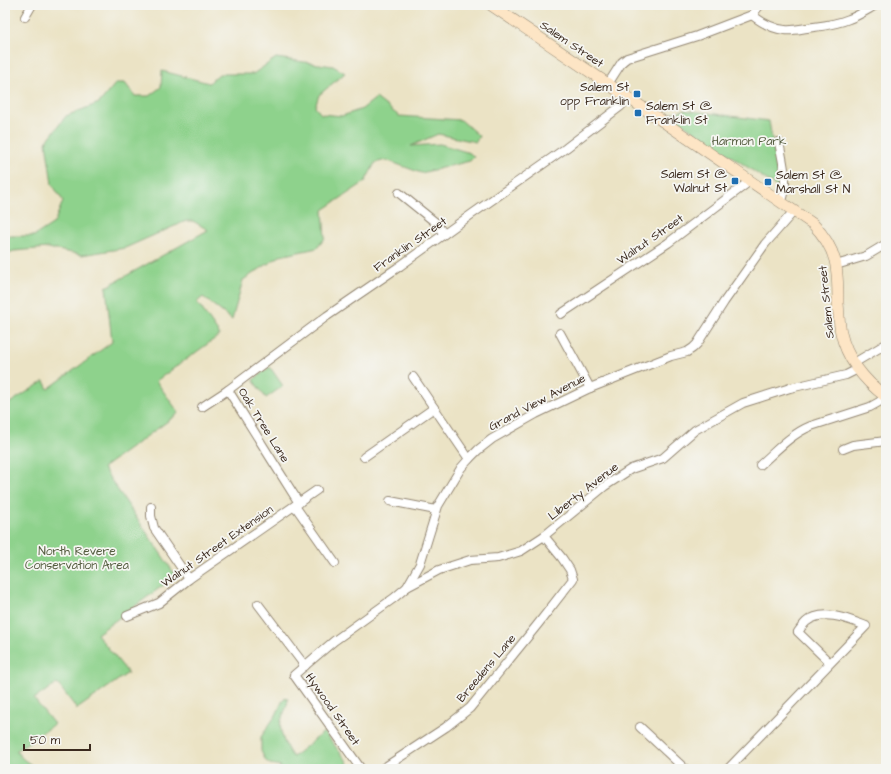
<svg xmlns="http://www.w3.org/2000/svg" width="891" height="774" font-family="'Architects Daughter',sans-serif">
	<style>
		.green { fill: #8ed28c; stroke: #647e55 }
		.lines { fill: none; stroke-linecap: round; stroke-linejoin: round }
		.minor-casing { stroke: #938672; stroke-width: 10 }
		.secondary-casing { stroke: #938672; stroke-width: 12 }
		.minor { stroke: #fff; stroke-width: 8 }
		.secondary { stroke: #fde5c5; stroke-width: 11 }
		.poi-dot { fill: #1f6fb2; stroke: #f6f6f2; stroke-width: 1.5 }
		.labels { text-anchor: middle; stroke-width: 3.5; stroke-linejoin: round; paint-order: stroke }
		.street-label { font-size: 12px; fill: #3b2a1e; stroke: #f6f6f2 }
		.poi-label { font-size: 12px; fill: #3b2a1e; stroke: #f6f6f2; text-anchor: end }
		.park-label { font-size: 12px; fill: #545c3f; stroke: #f6f6f2 }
	</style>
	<rect width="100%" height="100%" fill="#f6f6f2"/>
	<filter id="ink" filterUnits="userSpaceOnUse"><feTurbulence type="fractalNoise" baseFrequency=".025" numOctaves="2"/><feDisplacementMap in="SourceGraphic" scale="8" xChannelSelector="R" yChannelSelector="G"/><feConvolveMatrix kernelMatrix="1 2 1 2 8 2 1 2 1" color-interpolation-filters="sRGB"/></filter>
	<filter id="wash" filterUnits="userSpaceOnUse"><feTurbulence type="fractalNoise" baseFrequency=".012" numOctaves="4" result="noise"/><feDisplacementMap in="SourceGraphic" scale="16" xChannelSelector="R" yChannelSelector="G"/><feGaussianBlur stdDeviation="0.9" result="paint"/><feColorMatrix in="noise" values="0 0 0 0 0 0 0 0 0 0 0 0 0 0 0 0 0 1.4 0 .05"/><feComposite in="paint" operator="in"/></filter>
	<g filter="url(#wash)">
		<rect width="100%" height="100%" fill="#ebe3c5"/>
		<!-- green -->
		<g class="green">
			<polygon points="276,58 333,66 345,73 319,95 315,107 321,114 342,116 362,109 376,98 399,116 461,120 479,136 476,142 438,134 411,146 440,144 470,153 474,157 470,161 421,173 386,160 375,163 365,182 323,210 325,238 317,248 280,256 243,280 232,320 203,297 197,302 220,335 156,381 179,413 103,468 176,576 97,634 128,673 77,709 57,683 34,699 54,724 16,751 23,759 37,769 5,769 5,406 44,381 48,389 112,342 106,287 208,230 193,221 186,221 125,248 82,255 48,248 14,251 5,254 5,236 34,236 54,223 63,201 52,184 46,142 66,116 99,103 116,83 125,83 135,96 149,96 161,87 162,71 209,83 219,74 253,74"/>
			<polygon points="685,110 769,121 779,182 777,187 670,115 673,113"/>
			<polygon points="270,367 283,386 266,398 253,380"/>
			<path d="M286,697L288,700C287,707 283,714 281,721C278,730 287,751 293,757L324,732L347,761L349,769H281L279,767L281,766L270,764L266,761L261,751V737L276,715L283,700Z"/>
		</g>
	</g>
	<g filter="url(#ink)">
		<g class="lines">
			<defs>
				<g id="minor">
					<path d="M752,15C761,22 774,29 785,30C792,31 800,29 807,28C821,26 835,25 849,19C858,16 867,10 876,5"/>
					<polyline points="25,17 32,5"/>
					<polyline points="608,84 622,62 627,58 697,36 752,15 760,5"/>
					<path d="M779,142C782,159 790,187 781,202"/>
					<polyline points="399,193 435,222 444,234"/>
					<polyline points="836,265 866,256 886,244"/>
					<polyline points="561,314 668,243 750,181"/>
					<polyline points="560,333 590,388"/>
					<polyline points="854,363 886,344"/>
					<polyline points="413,377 469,459"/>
					<polyline points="228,390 280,473 299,503"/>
					<polyline points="202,407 228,390 327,316 400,266 472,214 566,148 621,106 628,98"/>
					<polyline points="843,449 853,445 886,441"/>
					<polyline points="364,457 434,408"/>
					<path d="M760,465C776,451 791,434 811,426L870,407L879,402L885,397"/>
					<polyline points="390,501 436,510"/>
					<polyline points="295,506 335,563"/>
					<polyline points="151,507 151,516 154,528 189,579"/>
					<polyline points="407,587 439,570 470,560 498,558 521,551 544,536 605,486 631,469 663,458 695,430 743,403 790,388 846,375 858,369"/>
					<polyline points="258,604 305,666"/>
					<polyline points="127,616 159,603 189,579 317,490"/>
					<polyline points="640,727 685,769"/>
					<polyline points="361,769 294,675 334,641 394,598 407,587 420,564 438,506 461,468 469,459 478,450 492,439 536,414 590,388 671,356 687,352 693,348 697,344 724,302 765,244 794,211"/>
					<polyline points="382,769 446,727 470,708 538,624 573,579 570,570 562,558 544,536"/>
					<path d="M728,769L866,626C848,619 823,608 806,622C803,625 800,629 798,632L830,663"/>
				</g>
				<path id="secondary" d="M491,5L617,90L813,224C838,250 838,269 838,303C839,313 839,323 841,333C847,360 865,381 886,397"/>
			</defs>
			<!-- minor casing -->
			<use href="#minor" class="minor-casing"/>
			<!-- secondary casing -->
			<use href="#secondary" class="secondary-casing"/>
			<!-- minor -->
			<use href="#minor" class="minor"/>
			<!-- secondary -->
			<use href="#secondary" class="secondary"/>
		</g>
	</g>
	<!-- markers -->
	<g class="poi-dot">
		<rect x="633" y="90" width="8" height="8" rx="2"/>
		<rect x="634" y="109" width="8" height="8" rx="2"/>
		<rect x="731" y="177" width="8" height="8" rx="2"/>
		<rect x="764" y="178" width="8" height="8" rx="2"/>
	</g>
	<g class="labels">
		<!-- street labels -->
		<g class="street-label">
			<text transform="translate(572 44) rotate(34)" y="4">Salem Street</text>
			<text transform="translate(650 239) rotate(-35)" y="4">Walnut Street</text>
			<text transform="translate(410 244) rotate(-35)" y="4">Franklin Street</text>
			<text transform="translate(826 302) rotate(-96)" y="4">Salem Street</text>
			<text transform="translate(537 402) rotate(-28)" y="4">Grand View Avenue</text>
			<text transform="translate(264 425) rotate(58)" y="4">Oak Tree Lane</text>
			<text transform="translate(583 491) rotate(-38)" y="4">Liberty Avenue</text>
			<text transform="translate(217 546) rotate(-35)" y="4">Walnut Street Extension</text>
			<text transform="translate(486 668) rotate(-50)" y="4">Breedens Lane</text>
			<text transform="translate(333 709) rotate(55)" y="4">Hywood Street</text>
		</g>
		<!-- poi labels -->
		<g class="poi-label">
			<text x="629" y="91">Salem St<tspan x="629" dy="14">opp Franklin</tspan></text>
			<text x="646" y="110" text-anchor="start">Salem St @<tspan x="646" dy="14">Franklin St</tspan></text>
			<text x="727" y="178">Salem St @<tspan x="727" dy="14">Walnut St</tspan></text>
			<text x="776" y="179" text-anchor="start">Salem St @<tspan x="776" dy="14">Marshall St N</tspan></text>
		</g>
		<!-- park labels -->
		<g class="park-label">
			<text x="749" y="145">Harmon Park</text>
			<text x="77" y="555">North Revere<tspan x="77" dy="14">Conservation Area</tspan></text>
		</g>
	</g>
	<!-- margin -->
	<rect width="891" height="774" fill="none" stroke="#f6f6f2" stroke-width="20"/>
	<!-- scale -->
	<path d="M24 744v6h66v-6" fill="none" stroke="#3b2a1e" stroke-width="2"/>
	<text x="30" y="744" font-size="12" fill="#3b2a1e" stroke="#f6f6f2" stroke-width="3" paint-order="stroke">50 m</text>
</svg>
